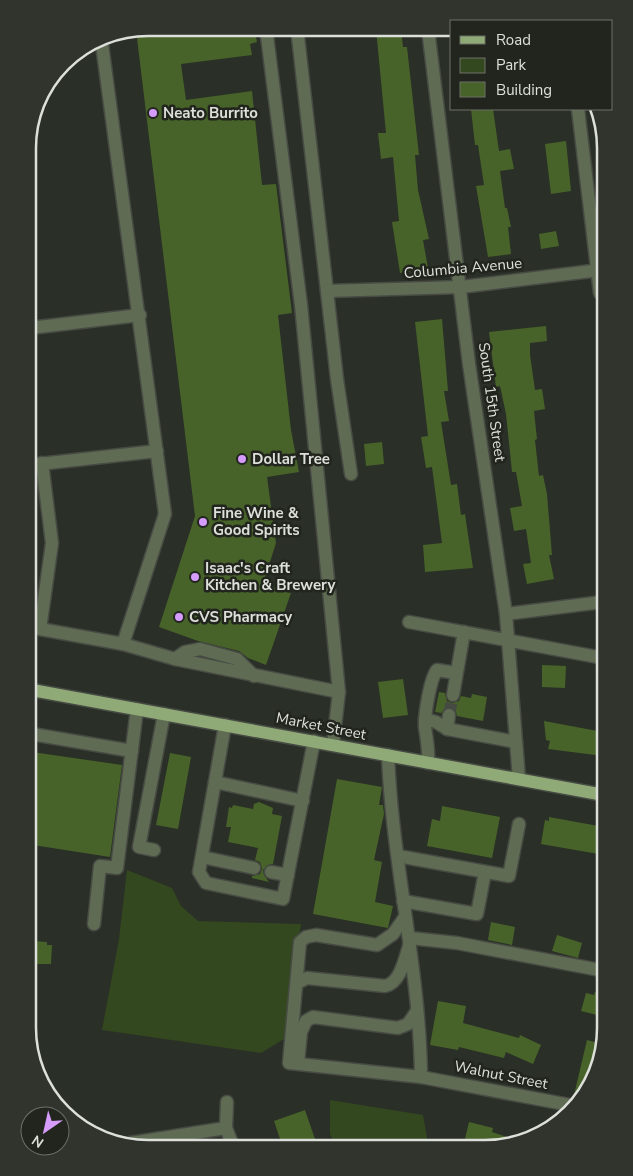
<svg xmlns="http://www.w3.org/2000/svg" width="633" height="1176" font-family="'Nunito Sans',sans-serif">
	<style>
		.green { fill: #34481f }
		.building { fill: #476329 }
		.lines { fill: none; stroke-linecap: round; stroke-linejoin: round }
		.minor-tunnel { stroke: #454a42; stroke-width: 12; stroke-dasharray: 12 6; stroke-linecap: butt }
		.minor-casing { stroke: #474b44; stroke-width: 15 }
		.major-casing { stroke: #474b44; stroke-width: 15 }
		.minor { stroke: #5f6c53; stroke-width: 12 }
		.major { stroke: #8faa77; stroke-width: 12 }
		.poi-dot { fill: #d59cfb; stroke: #21251d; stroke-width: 2 }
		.labels { text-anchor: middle; stroke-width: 5; stroke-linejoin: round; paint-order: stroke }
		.poi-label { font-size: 15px; font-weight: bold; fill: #dde0da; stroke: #21251d; text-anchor: start }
		.street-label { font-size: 15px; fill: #dde0da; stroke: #21251d }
		.rim { fill: none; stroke: #dde0da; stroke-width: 2.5 }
	</style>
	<rect width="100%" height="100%" fill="#2a2f27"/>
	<!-- green -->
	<g class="green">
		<polygon points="127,870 172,888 181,906 198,921 301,924 284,1039 261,1053 102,1030 119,939"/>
		<polygon points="330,1100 423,1115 428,1143 335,1145 330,1134"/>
	</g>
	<!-- building -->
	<g class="building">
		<polygon points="148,28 254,28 257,42 250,44 252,55 181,64 186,100 252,91 262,185 276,184 292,313 278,315 291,430 299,472 267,477 276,543 263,584 291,593 266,665 248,658 239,651 198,641 159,627 195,516 136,30"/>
		<polygon points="376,29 401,29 403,47 407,47 419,155 415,155 418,190 429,239 423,240 428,268 400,273 392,222 399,221 393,157 381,159 378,133 386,133"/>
		<polygon points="471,109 493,109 499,151 510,149 514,169 500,171 505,208 507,208 511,227 508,227 511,254 488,257 476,186 484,185 478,145 475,145"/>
		<polygon points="566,141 571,191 551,194 545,144"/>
		<polygon points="556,231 559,246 541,249 539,234"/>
		<polygon points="442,319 448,391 444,391 449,421 441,422 451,485 457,484 461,515 465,514 473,568 425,572 423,545 442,543 432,467 426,468 421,437 428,436 415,322"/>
		<polygon points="546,326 547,341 530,343 530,355 535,390 542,389 545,409 534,411 537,439 535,440 539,476 543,475 547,494 552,555 549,555 554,579 527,584 523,564 531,563 526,529 514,531 510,508 522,506 516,472 512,472 506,414 500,386 496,387 489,332"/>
		<polygon points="382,442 384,464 366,466 364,444"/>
		<polygon points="542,665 566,666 565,688 542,687"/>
		<polygon points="403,679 408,715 383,718 378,682"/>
		<polygon points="439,692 445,693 447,701 452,703 459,701 461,696 471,698 472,694 487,697 483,721 457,716 456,712 451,707 446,708 441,713 435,712"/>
		<polygon points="544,721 603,732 603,756 548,749 550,741 546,740"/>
		<polygon points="32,752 122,765 110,857 33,845 34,808 32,808"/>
		<polygon points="170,753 191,757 178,829 156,825"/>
		<polygon points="337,779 382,787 379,805 383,805 384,814 374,860 382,862 375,902 393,906 388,928 313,914"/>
		<polygon points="259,802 273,808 272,814 282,816 273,864 268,865 263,870 264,875 269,882 252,878 252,876 260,874 262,869 260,862 255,860 258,848 228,842 231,827 226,827 229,807 232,808 233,805 253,809 254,804"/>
		<polygon points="442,806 500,817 492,858 427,846 432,819 440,821"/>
		<polygon points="549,817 604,827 604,855 541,844 545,820 549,821"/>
		<polygon points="491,922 515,927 512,945 488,940"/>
		<polygon points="557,935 582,943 578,958 552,951"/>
		<polygon points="33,941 47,942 47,945 52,945 51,964 33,964"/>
		<polygon points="595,992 605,994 605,1017 581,1011 586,993 594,995"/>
		<polygon points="438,1001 466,1006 463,1023 519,1038 520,1035 541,1045 533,1064 506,1052 504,1058 459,1047 458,1050 430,1045"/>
		<polygon points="587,1040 602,1044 582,1097 574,1095"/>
		<polygon points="305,1110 317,1145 282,1145 274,1121"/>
		<polygon points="469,1122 493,1128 492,1132 516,1140 515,1142 464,1143"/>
	</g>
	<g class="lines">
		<!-- minor-tunnel -->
		<polyline class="minor-tunnel" points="449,715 453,695"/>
		<defs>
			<g id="minor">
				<polyline points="266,28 301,305 339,692"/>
				<polyline points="297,28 337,379 351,474"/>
				<polyline points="428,29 469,364 506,614 519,779"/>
				<polyline points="101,37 165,514 123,644 175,659 339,692 333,744"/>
				<polyline points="578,109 600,293"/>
				<polyline points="327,291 461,287 600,270"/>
				<polyline points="30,328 140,315"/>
				<polyline points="42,463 52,543 40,629 123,644"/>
				<polyline points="30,465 157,451"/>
				<polyline points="506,614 602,602"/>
				<polyline points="409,622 603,658"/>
				<polyline points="175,659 185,652 200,649 237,659 254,676"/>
				<polyline points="453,695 464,632"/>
				<polyline points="425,719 436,722 447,729 516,742"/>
				<polyline points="225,725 199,872 206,883 283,899 314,741"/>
				<polyline points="447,729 449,715"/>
				<polyline points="32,734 132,751"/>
				<path d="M388,755C392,863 420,969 421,1077"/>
				<path d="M428,763C429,750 427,740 425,728C424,716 430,679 437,670L456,673"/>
				<polyline points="215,782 303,801"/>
				<polyline points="154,850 139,847 164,714"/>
				<polyline points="398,856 509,876 519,824"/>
				<polyline points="202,857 254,868"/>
				<polyline points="271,872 288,875"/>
				<polyline points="403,901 477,914 485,872"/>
				<polyline points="405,917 393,934 377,945 316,935 306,937 300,942 289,1063 421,1077 575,1106"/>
				<polyline points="94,924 100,866 117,868 137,709"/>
				<polyline points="410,938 457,943 605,971"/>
				<path d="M297,983L307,978L385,986C401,983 405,957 410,943"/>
				<polyline points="298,1063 301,1032 306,1021 313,1017 398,1028 408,1024 417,1011"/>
				<polyline points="227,1102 226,1128 233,1146"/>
				<polyline points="124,1144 226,1128"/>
			</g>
			<polyline id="major" points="32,690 604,795"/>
		</defs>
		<!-- minor casing -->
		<use href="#minor" class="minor-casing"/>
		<!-- major casing -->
		<use href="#major" class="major-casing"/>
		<!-- minor -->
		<use href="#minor" class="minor"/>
		<!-- major -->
		<use href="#major" class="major"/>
	</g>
	<!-- markers -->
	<g class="poi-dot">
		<circle cx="153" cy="113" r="5"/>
		<circle cx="242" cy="459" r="5"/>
		<circle cx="203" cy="522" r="5"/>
		<circle cx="195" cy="577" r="5"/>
		<circle cx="179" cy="617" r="5"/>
	</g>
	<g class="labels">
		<!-- poi labels -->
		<g class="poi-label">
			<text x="163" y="118">Neato Burrito</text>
			<text x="252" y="464">Dollar Tree</text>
			<text x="213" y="518">Fine Wine &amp;<tspan x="213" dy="17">Good Spirits</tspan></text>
			<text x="205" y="573">Isaac's Craft<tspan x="205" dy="17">Kitchen &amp; Brewery</tspan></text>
			<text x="189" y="622">CVS Pharmacy</text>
		</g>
		<!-- street labels -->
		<g class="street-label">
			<text transform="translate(463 268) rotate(-5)" y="5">Columbia Avenue</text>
			<text transform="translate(492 402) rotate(82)" y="5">South 15th Street</text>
			<text transform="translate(321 726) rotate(11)" y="5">Market Street</text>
			<text transform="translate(501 1075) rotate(11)" y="5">Walnut Street</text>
		</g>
	</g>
	<!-- crop -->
	<path d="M0 0H633V1176H0ZM148 36H485A112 112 0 0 1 597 148V1028A112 112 0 0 1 485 1140H148A112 112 0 0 1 36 1028V148A112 112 0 0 1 148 36Z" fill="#30342c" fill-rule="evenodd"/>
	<path class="rim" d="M148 36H485A112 112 0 0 1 597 148V1028A112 112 0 0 1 485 1140H148A112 112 0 0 1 36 1028V148A112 112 0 0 1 148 36Z"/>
	<!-- legend -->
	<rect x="450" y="20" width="162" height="90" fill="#21251d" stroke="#6c7069"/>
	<rect x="460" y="36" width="25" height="8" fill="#8faa77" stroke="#6c7069"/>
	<text x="496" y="45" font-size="15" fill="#dde0da">Road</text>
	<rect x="460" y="58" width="25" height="15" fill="#34481f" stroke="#6c7069"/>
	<text x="496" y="70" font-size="15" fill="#dde0da">Park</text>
	<rect x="460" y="82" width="25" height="15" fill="#476329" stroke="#6c7069"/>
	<text x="496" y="95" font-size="15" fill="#dde0da">Building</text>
	<!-- north arrow -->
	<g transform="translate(45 1131) rotate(214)"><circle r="24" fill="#21251d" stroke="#6c7069"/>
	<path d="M0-4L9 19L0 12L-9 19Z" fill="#d59cfb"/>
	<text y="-8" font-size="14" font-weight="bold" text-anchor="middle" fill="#dde0da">N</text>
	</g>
</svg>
